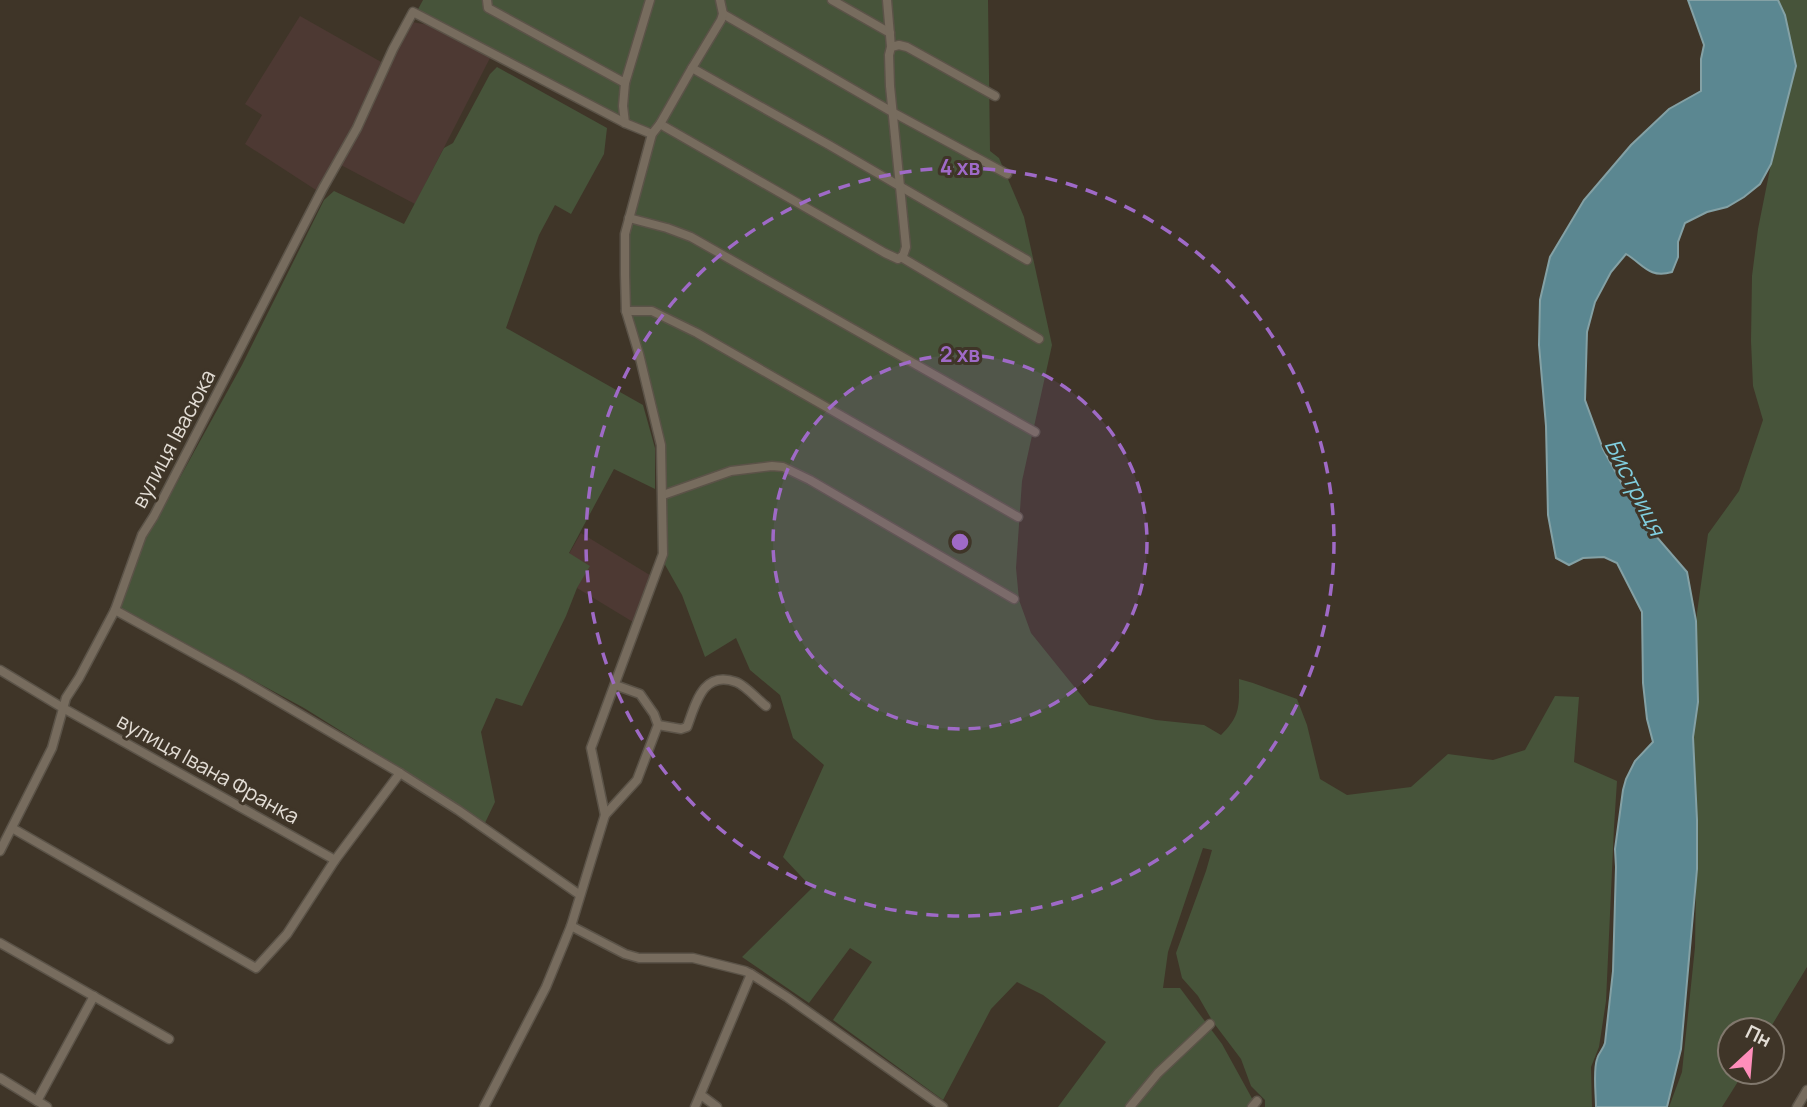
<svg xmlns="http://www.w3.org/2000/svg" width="1807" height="1107" font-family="Manrope,sans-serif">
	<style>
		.industrial { fill: #4d3933 }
		.green { fill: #47543a }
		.water { fill: #5b8791; stroke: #84a1a5; stroke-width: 2 }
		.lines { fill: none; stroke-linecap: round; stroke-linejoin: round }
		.minor-casing { stroke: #5b5348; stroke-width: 11 }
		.minor { stroke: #776c5e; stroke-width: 8 }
		.ring { fill: none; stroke: #9f6ac7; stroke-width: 3.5; stroke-dasharray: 12 9 }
		.labels { text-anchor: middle; stroke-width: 6; stroke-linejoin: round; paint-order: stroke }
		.street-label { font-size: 21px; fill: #e3ddd5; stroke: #3f3528 }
		.water-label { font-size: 23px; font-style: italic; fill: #81cfe0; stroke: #3f3528 }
		.centre { fill: #9f6ac7; stroke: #3f3528; stroke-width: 3.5 }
		.ring-label { font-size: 21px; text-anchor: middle; font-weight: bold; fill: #9f6ac7; stroke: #3f3528; stroke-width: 6; stroke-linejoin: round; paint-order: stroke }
	</style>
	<rect width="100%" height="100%" fill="#3f3528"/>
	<!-- industrial -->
	<g class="industrial">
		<polygon points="300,16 383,63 372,91 319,192 245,144 262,115 245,104"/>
		<polygon points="412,22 429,25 490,58 415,204 339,164 403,32"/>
		<polygon points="581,533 653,577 633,622 577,588 589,566 569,554"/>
	</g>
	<!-- green -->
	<g class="green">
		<path d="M423,0H988L990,151L999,158L1024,217L1052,345L1022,481L1016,568L1019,600L1031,633L1089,705L1156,720L1204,725L1221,735C1241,715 1239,706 1239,679L1253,683L1297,699L1307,725L1320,779L1347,795L1411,787L1448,754L1493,760L1525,750L1555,696L1579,697L1574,762L1617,781L1614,827L1606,1001L1599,1047L1591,1067L1592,1107H1265V1100L1251,1086L1241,1059L1213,1022L1198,996L1182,978L1176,953L1206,871L1212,850L1203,848L1168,952L1163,988H1180L1222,1044L1254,1102L1260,1107H1058L1106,1042L1043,995L1017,982L991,1009L943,1100L833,1020L872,962L850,948L809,1003L742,957L812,888L783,857L824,765L793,738L780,695L750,670L736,638L705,657L682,595L664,563L663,455L628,298V229L656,132L606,116L416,13Z"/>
		<polygon points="1778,0 1807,0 1807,967 1769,1030 1730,1030 1730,1072 1744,1072 1722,1107 1669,1107 1682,1072 1695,947 1697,820 1693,737 1698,702 1696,620 1708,534 1739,491 1763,420 1753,386 1751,341 1752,276 1758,229 1771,164 1796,66 1785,15"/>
		<polygon points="497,67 607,128 604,154 571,214 555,205 539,235 506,328 643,405 655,448 655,489 614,469 569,553 590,566 577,588 566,616 522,706 496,698 481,732 495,802 484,825 426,784 304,708 121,608 144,538 157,519 242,365 324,200 334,191 404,224 444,148 453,143 490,74"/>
	</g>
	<!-- water -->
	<path class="water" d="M1688,0H1778L1785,15L1796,66L1771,164L1760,184L1744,197L1727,207L1707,212L1685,223L1678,242V257L1672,272C1649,279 1643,264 1626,254L1611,272L1595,302L1587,332L1585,400L1603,449L1627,493L1655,535L1687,572L1696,621L1698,702L1693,737L1697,820V869L1681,1049L1667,1107H1596C1596,1094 1593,1071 1597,1059C1599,1052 1603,1050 1605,1043L1613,971L1616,867L1615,849L1623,790L1626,779L1635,761L1653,742L1647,719L1643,683L1642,612L1617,563L1604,557L1583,558L1569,565L1556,558L1548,515L1546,426L1539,345L1540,300L1550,257L1584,200L1631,145L1669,109L1701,91V59L1704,45Z"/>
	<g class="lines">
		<defs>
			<g id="minor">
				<polyline points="487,0 488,8 625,83 650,0"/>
				<polyline points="832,0 890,33"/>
				<polyline points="887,0 891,47"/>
				<polyline points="723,14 894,113 1007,174"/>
				<polyline points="692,68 829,145 1027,260"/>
				<polyline points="625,83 623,106 625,123"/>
				<polyline points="660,124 885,253 898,259 903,256 906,247 890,86 889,55 891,47 899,45 907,47 995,96"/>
				<polyline points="629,218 667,228 691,237 1035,432"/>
				<polyline points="901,257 1039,339"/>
				<polyline points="626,311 652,311 697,333 1018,517"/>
				<polyline points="663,495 731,471 772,466 783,467 810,480 1014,599"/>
				<polyline points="0,670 63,708 335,860"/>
				<path d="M658,725L681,729L687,727C696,703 703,670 736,682C745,685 758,700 766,706"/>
				<polyline points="400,773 458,810 580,895"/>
				<polyline points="605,815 637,780 658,725 654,714 640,694 615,685"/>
				<polyline points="12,828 256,968 287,934 335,860 400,773 240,679 115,610"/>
				<polyline points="0,851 52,748 66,698 79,678 115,610 142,535 154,516 323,188 357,128 393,49 413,12 625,123 652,134"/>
				<polyline points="571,926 625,954 639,958 693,958 745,971 751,974 695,1107"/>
				<polyline points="0,943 169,1039"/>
				<polyline points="751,974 787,997 943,1107"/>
				<polyline points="0,1078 47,1107"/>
				<polyline points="701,1095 717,1107"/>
				<polyline points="37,1101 94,996"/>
				<polyline points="484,1107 546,987 571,926 605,815 591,748 663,554 661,445 639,354 626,311 625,275 625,234 652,134 660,124 692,68 721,20 723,14 720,0"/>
				<polyline points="1130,1107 1158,1073 1210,1024"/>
				<polyline points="1252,1107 1257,1101"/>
				<polyline points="1797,1107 1807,1090"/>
			</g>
		</defs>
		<!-- minor casing -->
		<use href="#minor" class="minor-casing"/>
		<!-- minor -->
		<use href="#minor" class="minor"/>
	</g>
	<!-- distance rings -->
	<circle cx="960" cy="542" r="187" fill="#9f6ac7" fill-opacity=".12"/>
	<g class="ring">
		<circle cx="960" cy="542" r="187"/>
		<circle cx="960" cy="542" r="374"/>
	</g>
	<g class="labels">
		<!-- street labels -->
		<g class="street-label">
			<text transform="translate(174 439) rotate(-62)" y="7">вулиця Івасюка</text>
			<text transform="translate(208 769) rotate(29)" y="7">вулиця Івана Франка</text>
		</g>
		<!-- water labels -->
		<g class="water-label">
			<text transform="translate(1635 487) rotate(63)" y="8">Бистриця</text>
		</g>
	</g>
	<circle cx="960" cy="542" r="10" class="centre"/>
	<g class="ring-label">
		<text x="960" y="175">4 хв</text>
		<text x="960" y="362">2 хв</text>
	</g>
	<!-- north arrow -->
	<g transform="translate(1751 1051) rotate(26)"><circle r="33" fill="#3f3528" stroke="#81786d" stroke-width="2"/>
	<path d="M0-5L12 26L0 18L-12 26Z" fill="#ff8ebb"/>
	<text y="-10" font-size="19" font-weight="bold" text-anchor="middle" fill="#e3ddd5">Пн</text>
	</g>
</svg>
